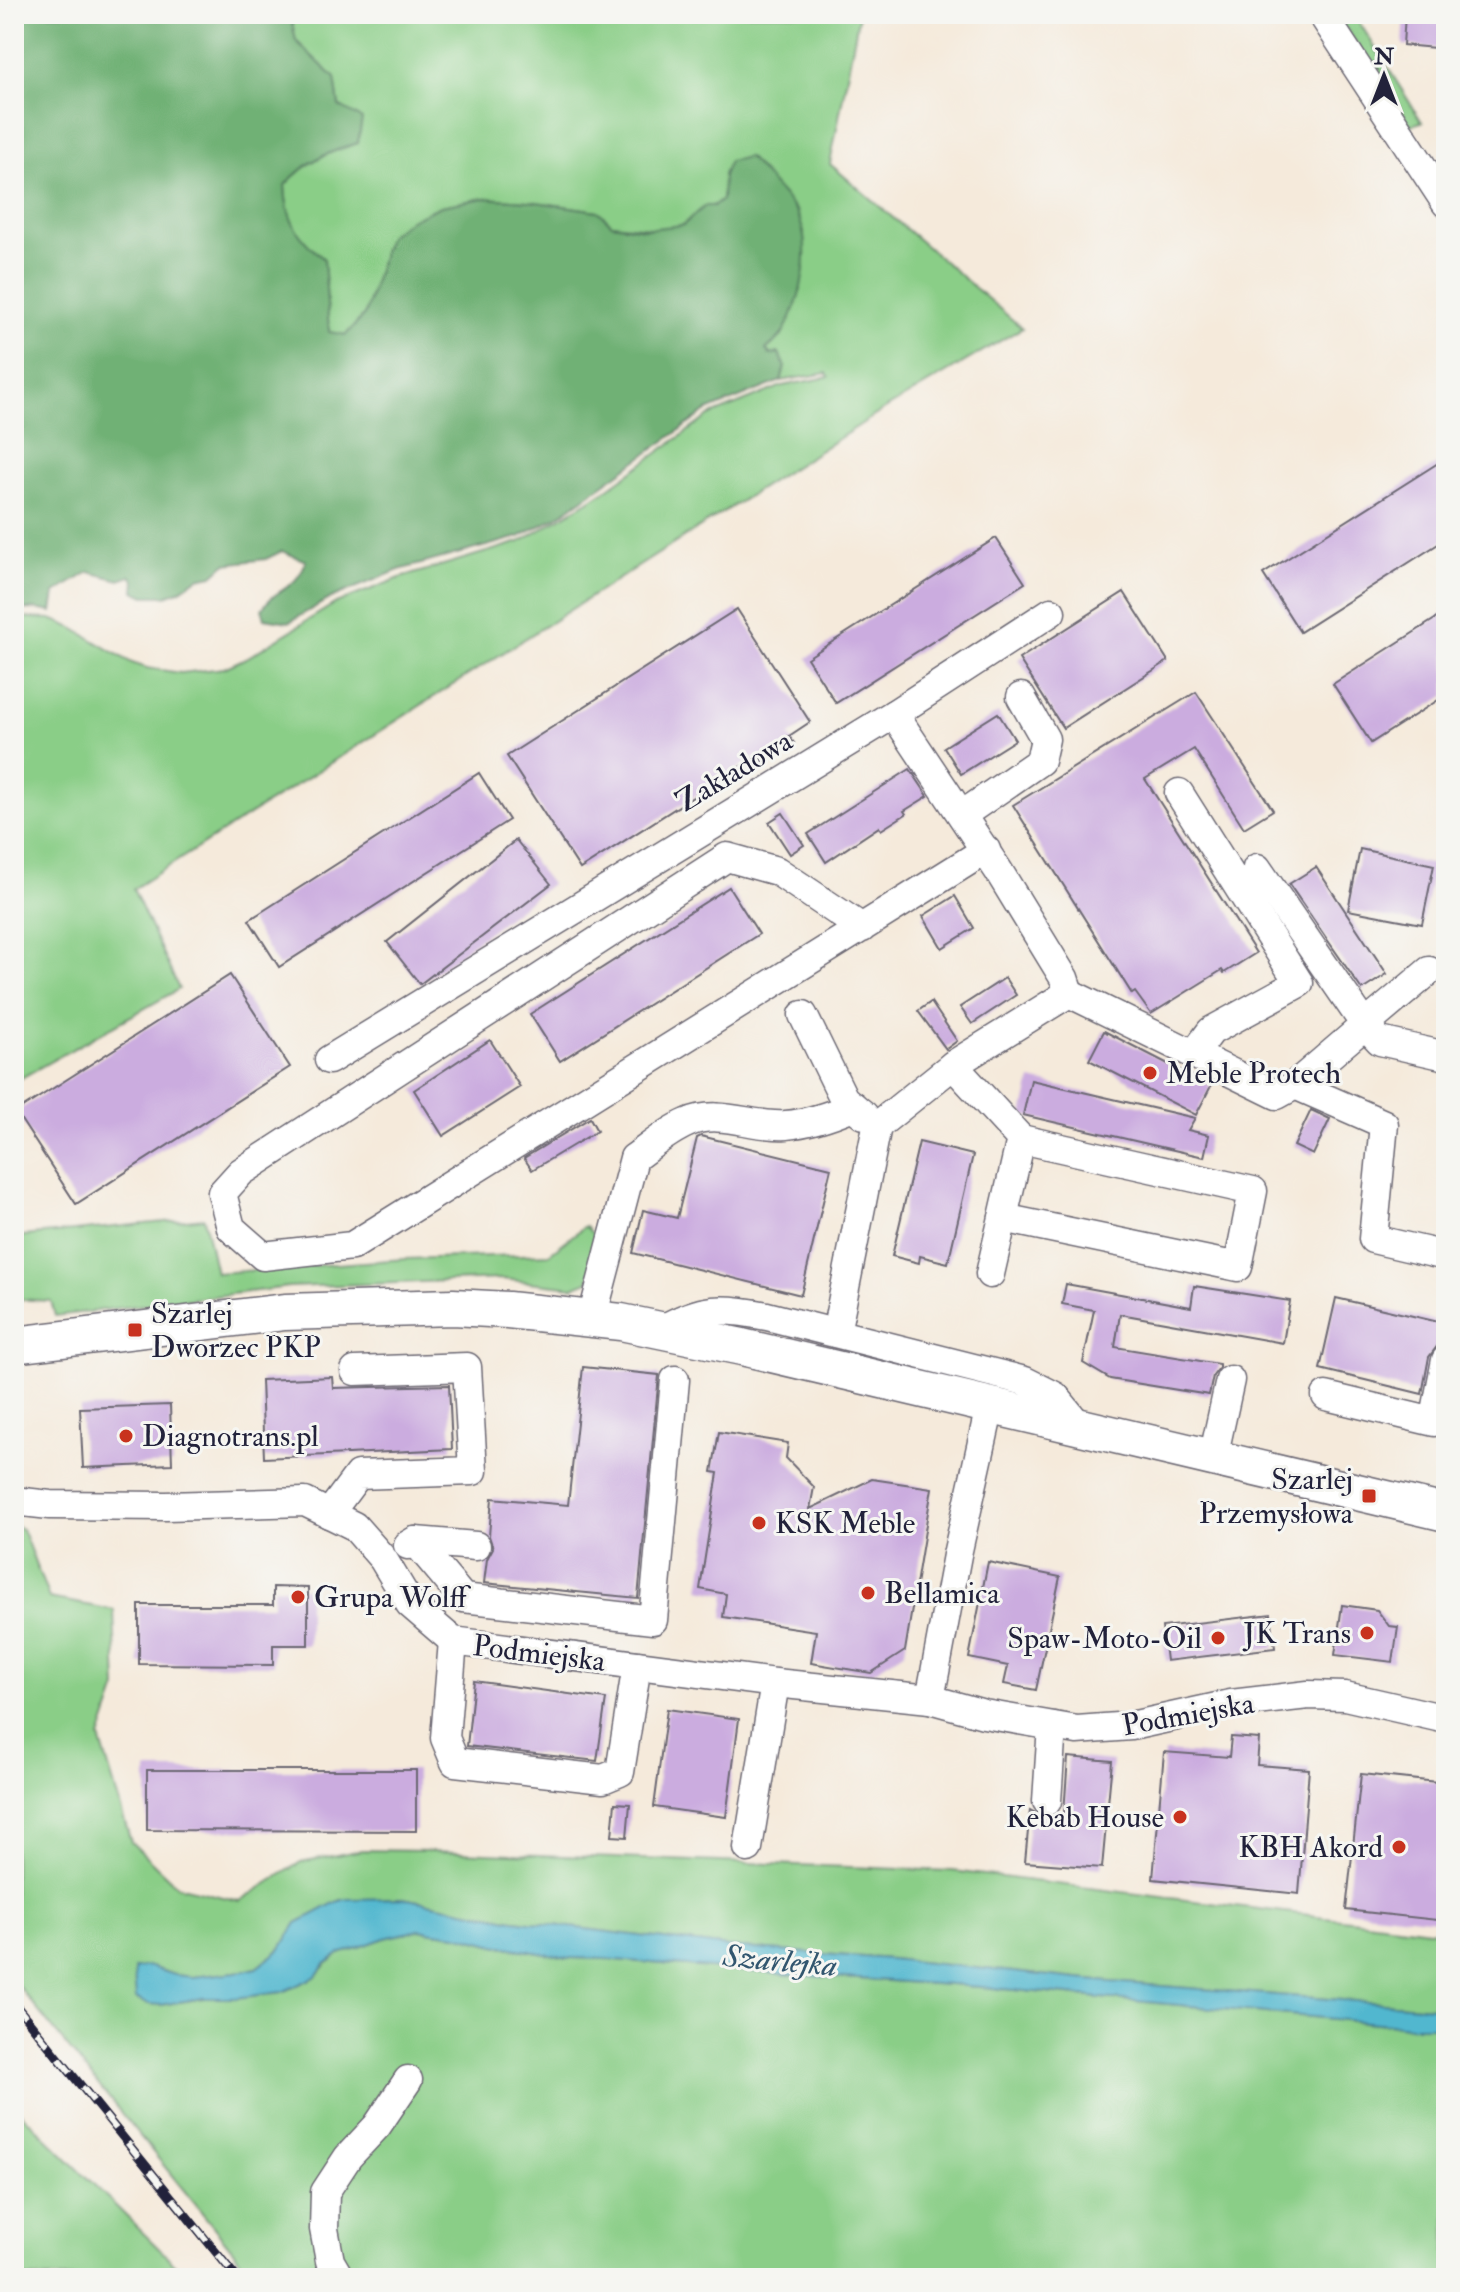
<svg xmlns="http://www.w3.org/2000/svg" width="1460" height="2292" font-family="'IM FELL Double Pica',serif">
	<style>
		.green { fill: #8ace87; stroke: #567861; stroke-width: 2 }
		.forest { fill: #6fb174; stroke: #486a58; stroke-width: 2 }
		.water { fill: #51b7cf; stroke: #3a6c85; stroke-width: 2 }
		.building { fill: #cbacdf }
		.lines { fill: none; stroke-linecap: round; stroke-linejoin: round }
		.minor-casing { stroke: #6c6873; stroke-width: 31 }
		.major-casing { stroke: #6c6873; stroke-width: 39 }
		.minor { stroke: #fff; stroke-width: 28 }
		.major { stroke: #fff; stroke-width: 36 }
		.rail-casing { stroke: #22223b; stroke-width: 9 }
		.rail { stroke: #f6f6f2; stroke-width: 6; stroke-dasharray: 18; stroke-linecap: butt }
		.poi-dot { fill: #c8321e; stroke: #f6f6f2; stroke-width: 3 }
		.labels { text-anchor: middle; stroke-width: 6; stroke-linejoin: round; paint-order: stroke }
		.street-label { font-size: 30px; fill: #22223b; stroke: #f6f6f2 }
		.poi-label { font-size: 30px; fill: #22223b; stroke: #f6f6f2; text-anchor: start }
		.water-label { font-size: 32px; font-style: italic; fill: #32566f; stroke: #f6f6f2 }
	</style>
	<rect width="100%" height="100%" fill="#f6f6f2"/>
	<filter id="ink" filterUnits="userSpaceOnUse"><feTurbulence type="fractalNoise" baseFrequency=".0125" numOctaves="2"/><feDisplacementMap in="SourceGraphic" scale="16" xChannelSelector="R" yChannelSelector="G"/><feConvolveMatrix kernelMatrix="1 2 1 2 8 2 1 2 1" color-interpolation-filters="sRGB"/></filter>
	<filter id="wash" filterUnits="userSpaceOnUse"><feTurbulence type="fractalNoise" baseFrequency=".006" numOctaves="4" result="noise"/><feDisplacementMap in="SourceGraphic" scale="32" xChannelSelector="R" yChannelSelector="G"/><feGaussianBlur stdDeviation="1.8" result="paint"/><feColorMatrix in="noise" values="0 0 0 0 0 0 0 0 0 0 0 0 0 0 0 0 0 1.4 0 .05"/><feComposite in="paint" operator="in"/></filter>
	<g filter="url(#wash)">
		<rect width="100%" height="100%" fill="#f5eadb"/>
		<!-- green -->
		<g class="green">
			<path d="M290,14H859L830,164L1022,328L885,409L133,889L179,989L14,1082V617L51,619L73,628L132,663L147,668L181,673L224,668L248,657L336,603L400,578L520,542L603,492L709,416L782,386L829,377L827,373L781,381L785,366L766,350L782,336L804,270V232L796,210L748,157L729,161L723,175V200L691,217L683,225L661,229L612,224L598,211L529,201L484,198L441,206L410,220L388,236L365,314L346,335L329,332L324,259C297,237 286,220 285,185C309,160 326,153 358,143L339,106L335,78L296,41Z"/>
			<polygon points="1336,14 1354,14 1422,122 1411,125"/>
			<polygon points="204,1218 216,1273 405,1259 549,1254 585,1226 602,1243 588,1281 573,1287 502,1279 289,1287 55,1316 51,1301 14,1299 14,1237"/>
			<polygon points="14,1525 22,1529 49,1598 114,1610 117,1688 100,1738 131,1842 177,1886 240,1901 301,1862 362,1850 432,1851 952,1871 1446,1932 1446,2008 1098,1981 891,1959 728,1947 514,1920 403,1898 341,1900 297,1923 280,1950 256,1968 244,1971 193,1977 175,1975 153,1968 160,2005 203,1998 236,1998 282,1992 315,1977 325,1965 340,1954 385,1938 419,1930 457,1935 495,1945 568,1958 604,1959 781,1974 981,1987 1410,2026 1446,2026 1446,2278 255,2278 14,1981"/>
			<polygon points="14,2106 189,2278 14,2278"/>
		</g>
		<!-- forest -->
		<path class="forest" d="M14,14H290L296,41L335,78L339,106L362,119L358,143C326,153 308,160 285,185C286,220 297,237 324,259L329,332L346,335L365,314L388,236L410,220L441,206L484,198L529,201L598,211L612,224L645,229L683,225L705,206H714L722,200L723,175L729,161L748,157C758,169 792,203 797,213C814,248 802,301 783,333C779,340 771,344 766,350L770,355L779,353L785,366L781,381L707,411L557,517L519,537L399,570L333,597L289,622L265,618L262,609C276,586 295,593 306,561L282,551L266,559L225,564L213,575L198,578L179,591L166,596H145L134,591L135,581L131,576L120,580L89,572L55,593L52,612L35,609L14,610Z"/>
		<!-- water -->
		<polygon class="water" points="403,1898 514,1920 728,1947 891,1959 1098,1981 1446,2008 1446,2026 1410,2026 981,1987 781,1974 604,1959 568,1958 495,1945 457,1935 419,1930 385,1938 340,1954 325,1964 315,1977 282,1992 236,1998 203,1998 160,2005 148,2004 136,1999 134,1969 147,1966 175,1975 193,1977 244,1971 256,1968 280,1950 297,1923 336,1902 347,1899"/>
		<g id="blocks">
			<!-- building -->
			<g class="building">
				<polygon points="1405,14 1446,14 1446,49 1403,45"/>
				<polygon points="1446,458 1446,539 1300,632 1263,574"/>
				<polygon points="996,538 1025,583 836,703 807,658"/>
				<polygon points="1124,592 1168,661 1063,728 1019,659"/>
				<polygon points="737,609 810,722 789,736 794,743 764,763 759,755 580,869 507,756"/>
				<polygon points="1446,612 1446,695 1371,743 1333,684"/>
				<polygon points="1196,692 1273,810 1244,828 1194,749 1145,779 1256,953 1224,973 1222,970 1151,1014 1135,992 1132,994 1013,805"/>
				<polygon points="998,713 1015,740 961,774 944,747"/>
				<polygon points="910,769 928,796 904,811 906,814 881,830 879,827 826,862 808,834"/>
				<polygon points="479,773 509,820 279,967 249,920"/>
				<polygon points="783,813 804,845 790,854 769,822"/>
				<polygon points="516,840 551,884 420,984 387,942"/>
				<polygon points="1360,849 1434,865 1422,924 1348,910"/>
				<polygon points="1316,867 1387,974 1362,990 1289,884"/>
				<polygon points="729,887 759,934 560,1061 530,1014"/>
				<polygon points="955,896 974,928 942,948 923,916"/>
				<polygon points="230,975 290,1067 76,1204 16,1112"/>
				<polygon points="1005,978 1016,995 972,1024 960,1007"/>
				<polygon points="931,1002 957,1041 946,1049 918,1011"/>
				<polygon points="1104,1031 1211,1086 1196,1115 1089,1060"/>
				<polygon points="490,1040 520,1087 443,1136 414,1090"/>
				<polygon points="1031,1080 1195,1118 1188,1130 1209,1135 1204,1157 1023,1115"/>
				<polygon points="1311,1110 1330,1119 1313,1155 1294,1146"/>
				<polygon points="590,1118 597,1131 532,1170 524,1158"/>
				<polygon points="701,1136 831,1168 801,1295 633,1253 643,1210 677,1218 697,1138"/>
				<polygon points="919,1142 973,1155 948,1263 920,1256 919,1263 892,1256"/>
				<polygon points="1066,1284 1191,1307 1194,1286 1290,1301 1283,1343 1120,1314 1115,1347 1219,1364 1219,1368 1213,1376 1209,1395 1110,1379 1083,1363 1094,1310 1062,1304"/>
				<polygon points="1336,1298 1443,1323 1438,1345 1429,1357 1422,1394 1320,1369"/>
				<polygon points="583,1367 659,1375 638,1598 484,1583 487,1559 493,1548 489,1536 492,1498 568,1505"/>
				<polygon points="332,1377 333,1388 449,1385 452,1449 264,1458 261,1380"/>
				<polygon points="170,1405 172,1464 83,1468 80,1408"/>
				<polygon points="719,1432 788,1443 786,1458 814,1487 810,1509 872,1479 932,1488 905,1651 871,1673 811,1663 816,1631 723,1617 726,1594 700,1589 718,1473 712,1472"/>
				<polygon points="988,1562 1060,1577 1036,1690 1004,1684 1008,1666 969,1658"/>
				<polygon points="273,1587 308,1588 308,1645 273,1645 273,1665 139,1664 139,1605 273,1605"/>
				<polygon points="1342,1605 1377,1610 1389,1626 1398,1627 1393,1662 1335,1655"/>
				<polygon points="1271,1614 1275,1648 1166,1661 1162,1627"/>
				<polygon points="474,1681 606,1699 597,1761 467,1746"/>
				<polygon points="667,1709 739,1719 726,1817 654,1807"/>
				<polygon points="1231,1737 1259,1739 1257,1765 1309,1769 1299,1894 1153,1879 1164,1752 1229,1757"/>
				<polygon points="1068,1757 1112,1761 1102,1868 1025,1862 1030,1810 1045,1818 1064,1813"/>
				<polygon points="147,1770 416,1770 416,1831 147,1830"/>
				<polygon points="1361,1774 1446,1783 1446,1921 1346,1910"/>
				<polygon points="615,1803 630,1804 627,1837 612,1836"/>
			</g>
		</g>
	</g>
	<g filter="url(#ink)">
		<use href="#blocks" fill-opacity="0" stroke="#6c6873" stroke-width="2"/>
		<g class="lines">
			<defs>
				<g id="minor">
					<polyline points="1322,14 1446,203"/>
					<polyline points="894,714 1051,612"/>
					<polyline points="1179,793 1299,983 1211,1031 1194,1054"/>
					<polyline points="962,815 1040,761 1045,739 1021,697"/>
					<polyline points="1257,868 1365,1025 1295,1085"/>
					<polyline points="862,928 777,871 727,857 241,1172 222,1193 231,1228 263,1256 352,1246 986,850"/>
					<polyline points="1429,971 1365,1025 1380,1041 1446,1056"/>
					<polyline points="803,1015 844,1099 864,1115"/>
					<polyline points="329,1060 894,714 998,870 1064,978 1069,993"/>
					<polyline points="953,1065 1021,1139 990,1274"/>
					<polyline points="1003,1218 1238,1267 1253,1191 1021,1139"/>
					<path d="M592,1318L634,1158C651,1146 668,1131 687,1123C719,1108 754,1128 786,1125C809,1123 832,1115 853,1106"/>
					<path d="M661,1330C702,1307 722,1307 767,1316L1025,1381L1055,1396L1080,1427"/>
					<polyline points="836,1333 877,1126 953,1065 1069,993 1277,1095 1295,1085 1384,1124 1373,1239 1446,1256"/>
					<polyline points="1326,1396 1434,1422 1446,1360"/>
					<polyline points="1213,1458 1230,1380"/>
					<polyline points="14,1501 50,1505 166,1506 305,1502 354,1526 383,1559 410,1604 453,1641 775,1683 930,1699 984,1714 1077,1730 1131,1726 1231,1704 1308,1695 1345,1696 1446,1719"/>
					<polyline points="329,1514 358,1475 473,1471 467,1367 355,1371"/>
					<polyline points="415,1541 463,1598 653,1620 675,1380"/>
					<polyline points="408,1545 415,1541 476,1546"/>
					<polyline points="453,1641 445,1738 455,1762 603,1779 620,1772 637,1665"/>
					<polyline points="930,1699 957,1555 990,1406"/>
					<polyline points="1047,1801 1052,1726"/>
					<polyline points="748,1848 775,1683"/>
					<polyline points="340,2278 330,2261 324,2229 325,2192 348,2157 377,2126 408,2080"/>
				</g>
				<polyline id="major" points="14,1345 285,1312 453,1307 508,1310 621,1322 742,1347 1446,1513"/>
			</defs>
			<!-- minor casing -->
			<use href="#minor" class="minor-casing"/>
			<!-- major casing -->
			<use href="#major" class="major-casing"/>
			<!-- minor -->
			<use href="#minor" class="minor"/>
			<!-- major -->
			<use href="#major" class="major"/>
			<defs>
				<polyline id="rail" points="14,2003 237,2278"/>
			</defs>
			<!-- rail casing -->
			<use href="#rail" class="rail-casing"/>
			<!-- rail -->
			<use href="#rail" class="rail"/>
		</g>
	</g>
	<!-- markers -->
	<g class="poi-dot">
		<circle cx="1150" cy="1073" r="8"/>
		<rect x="127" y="1322" width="16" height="16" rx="4"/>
		<circle cx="126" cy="1436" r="8"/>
		<rect x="1361" y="1488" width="16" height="16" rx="4"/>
		<circle cx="759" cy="1523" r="8"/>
		<circle cx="868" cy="1593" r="8"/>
		<circle cx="298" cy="1597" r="8"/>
		<circle cx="1367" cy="1633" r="8"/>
		<circle cx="1218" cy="1638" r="8"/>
		<circle cx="1180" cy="1817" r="8"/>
		<circle cx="1399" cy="1847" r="8"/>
	</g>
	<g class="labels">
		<!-- street labels -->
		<g class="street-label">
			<text transform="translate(734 771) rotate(-31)" y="10">Zakładowa</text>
			<text transform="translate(539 1653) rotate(7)" y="10">Podmiejska</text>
			<text transform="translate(1188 1714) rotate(-10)" y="10">Podmiejska</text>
		</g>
		<!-- poi labels -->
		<g class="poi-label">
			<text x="1166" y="1083">Meble Protech</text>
			<text x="151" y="1323">Szarlej<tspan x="151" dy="34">Dworzec PKP</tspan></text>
			<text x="142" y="1446">Diagnotrans.pl</text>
			<text x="1353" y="1489" text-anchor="end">Szarlej<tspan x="1353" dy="34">Przemysłowa</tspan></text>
			<text x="775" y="1533">KSK Meble</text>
			<text x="884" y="1603">Bellamica</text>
			<text x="314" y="1607">Grupa Wolff</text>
			<text x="1351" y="1643" text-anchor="end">JK Trans</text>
			<text x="1202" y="1648" text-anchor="end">Spaw-Moto-Oil</text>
			<text x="1164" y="1827" text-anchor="end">Kebab House</text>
			<text x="1383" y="1857" text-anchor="end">KBH Akord</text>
		</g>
		<!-- water labels -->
		<g class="water-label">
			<text transform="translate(780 1960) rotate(5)" y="11">Szarlejka</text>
		</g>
	</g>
	<!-- margin -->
	<rect width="1460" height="2292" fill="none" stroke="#f6f6f2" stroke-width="48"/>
	<!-- north arrow -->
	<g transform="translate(1384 76)" stroke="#f6f6f2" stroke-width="6" paint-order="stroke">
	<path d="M0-6L14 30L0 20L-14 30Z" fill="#22223b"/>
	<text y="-12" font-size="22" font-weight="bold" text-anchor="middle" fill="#22223b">N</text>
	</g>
</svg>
